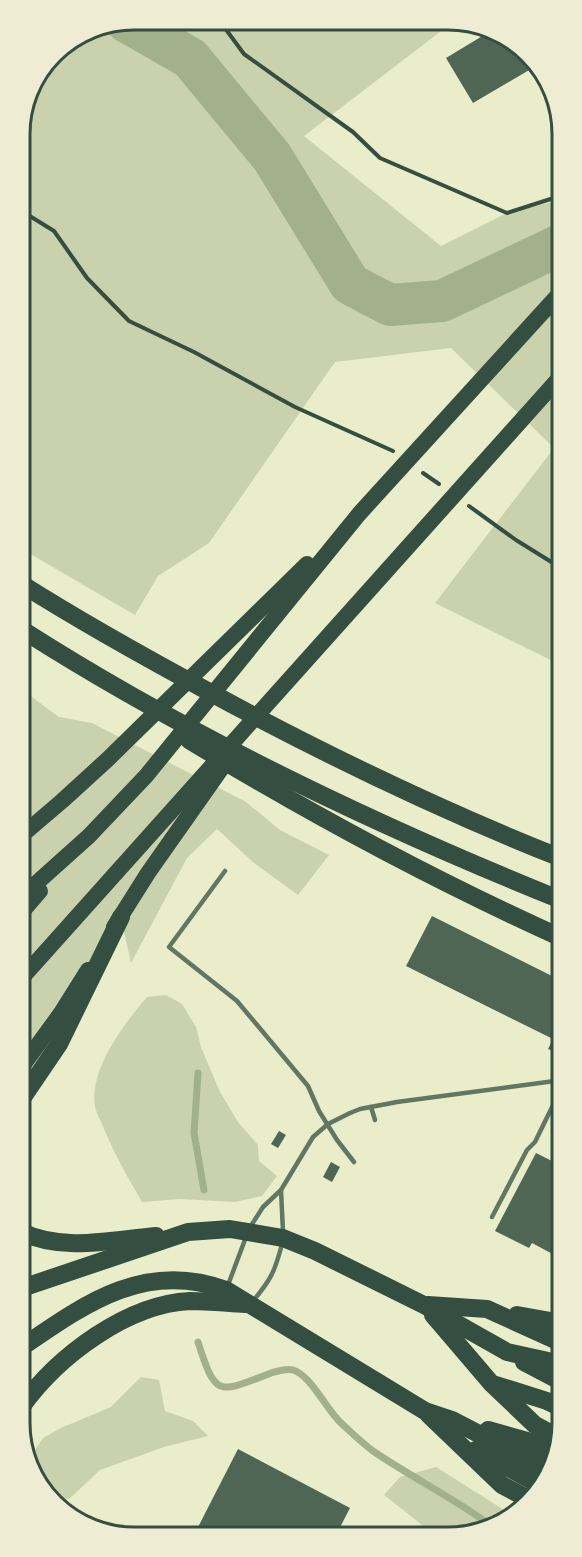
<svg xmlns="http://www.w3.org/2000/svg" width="582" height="1557" font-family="'Archivo Narrow',sans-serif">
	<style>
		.green { fill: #cad2ad }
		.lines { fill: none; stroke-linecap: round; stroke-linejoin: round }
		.stream { stroke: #a3b18a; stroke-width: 7 }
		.river { stroke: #a3b18a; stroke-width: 42 }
		.building { fill: #4f6655 }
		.path { stroke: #344e41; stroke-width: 4 }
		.service { stroke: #617663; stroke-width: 4.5 }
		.trunk { stroke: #344e41; stroke-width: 16 }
		.motorway { stroke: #344e41; stroke-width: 18 }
		.rim { fill: none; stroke: #344e41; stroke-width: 3 }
	</style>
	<rect width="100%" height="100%" fill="#e9edc9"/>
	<!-- green -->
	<g class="green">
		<polygon points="134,20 453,22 304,136 441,246 507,213 560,200 561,665 435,603 554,448 451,348 335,362 209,543 158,576 135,615 20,548 20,127 31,84 58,48"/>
		<polygon points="21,689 59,717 92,723 246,802 280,830 329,855 298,895 254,863 217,829 187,858 131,963 121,918 87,984 21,1079"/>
		<path d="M166,995L182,1004L196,1027L201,1047L220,1092L238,1122L258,1145L259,1161L277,1176L262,1196L235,1202L180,1199L142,1202C127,1176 113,1152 102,1124C100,1119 96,1112 95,1107C89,1069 124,1024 147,997Z"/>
		<polygon points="141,1377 159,1380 165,1411 193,1421 208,1436 164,1447 100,1470 69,1499 48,1495 29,1459 43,1438 61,1428 111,1407"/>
		<polygon points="436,1467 509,1513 470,1535 435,1535 384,1495 400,1477"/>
	</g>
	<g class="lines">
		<!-- stream -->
		<g class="stream">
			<polyline points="198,1073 194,1133 204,1190"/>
			<path d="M198,1342C216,1399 219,1393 271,1373C278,1371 286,1368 293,1370C312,1376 326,1410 342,1424C352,1433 362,1443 373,1451C411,1477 452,1497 489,1524"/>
		</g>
		<!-- river -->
		<polyline class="river" points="127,22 190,58 272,157 350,284 390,305 442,301 560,245"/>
	</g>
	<!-- building -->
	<g class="building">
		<polygon points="489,32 529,53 536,66 473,103 446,58"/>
		<polygon points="432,916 562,981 562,1065 552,1064 558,1053 548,1049 553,1039 406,966"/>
		<polygon points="279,1131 286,1135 278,1148 271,1144"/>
		<polygon points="536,1153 562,1166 562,1259 532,1243 529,1248 495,1231"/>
		<polygon points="331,1162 340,1167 332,1182 323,1177"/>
		<polygon points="556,1271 562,1275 562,1288 551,1282"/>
		<polygon points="238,1449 350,1508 336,1535 194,1535"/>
	</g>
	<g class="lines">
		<!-- path -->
		<g class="path">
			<polyline points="219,20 244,54 353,132 380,158 507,213 560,196"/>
			<polyline points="20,210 54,231 87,278 129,321 194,352 295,407 393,451"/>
			<polyline points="423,473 439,484"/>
			<polyline points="469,506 516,540 561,568"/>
		</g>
		<!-- service -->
		<g class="service">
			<polyline points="225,871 169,947 237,1001 308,1086 319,1111 337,1140 354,1162"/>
			<polyline points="371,1107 375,1120"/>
			<polyline points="281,1190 283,1232"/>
			<polyline points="492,1217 527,1150 535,1142 556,1099 555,1081"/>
			<polyline points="249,1229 263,1207 281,1190 313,1137 328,1124 350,1113 360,1109 397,1102 562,1080"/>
			<polyline points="228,1285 246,1237"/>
			<path d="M252,1302C271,1280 275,1271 282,1244"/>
		</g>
		<!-- trunk -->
		<g class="trunk">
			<polyline points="21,836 62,801 108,759 307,564"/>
			<polyline points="21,897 89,836 146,776 359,514 561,292"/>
			<polyline points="21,913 40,891"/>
			<polyline points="114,927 148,873 231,755"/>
			<polyline points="21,979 561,376"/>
			<polyline points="21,1068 61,1013 88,970"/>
		</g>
		<!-- motorway -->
		<g class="motorway">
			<path d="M20,583C83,623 148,659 213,694C326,755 442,811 561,858"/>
			<path d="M21,629C190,737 375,825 561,900"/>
			<path d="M189,740C309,813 433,880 562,938"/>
			<polyline points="21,1100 59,1044 121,917"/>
			<path d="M21,1232C64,1252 111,1240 156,1236"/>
			<polyline points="22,1288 188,1232 230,1229 283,1238 315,1251 424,1305 507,1352 562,1364"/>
			<polyline points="428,1305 487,1309 562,1343"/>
			<polyline points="433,1315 491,1383 535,1425 559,1438"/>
			<polyline points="517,1315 562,1323"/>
			<path d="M22,1347C86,1303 146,1260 226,1290L425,1411L452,1420L546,1469"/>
			<polyline points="524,1362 562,1382"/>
			<polyline points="496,1385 547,1401 562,1408"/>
			<path d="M22,1406C58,1356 127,1304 190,1301C208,1301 227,1303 245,1304"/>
			<polyline points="429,1415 502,1485 530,1500"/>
			<polyline points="488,1430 527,1441 553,1453"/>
			<polyline points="476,1450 540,1485"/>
		</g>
	</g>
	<!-- crop -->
	<path d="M0 0H582V1557H0ZM134 30H448A104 104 0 0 1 552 134V1423A104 104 0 0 1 448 1527H134A104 104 0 0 1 30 1423V134A104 104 0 0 1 134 30Z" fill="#eeecd3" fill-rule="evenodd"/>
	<path class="rim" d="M134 30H448A104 104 0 0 1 552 134V1423A104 104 0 0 1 448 1527H134A104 104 0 0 1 30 1423V134A104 104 0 0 1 134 30Z"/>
</svg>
